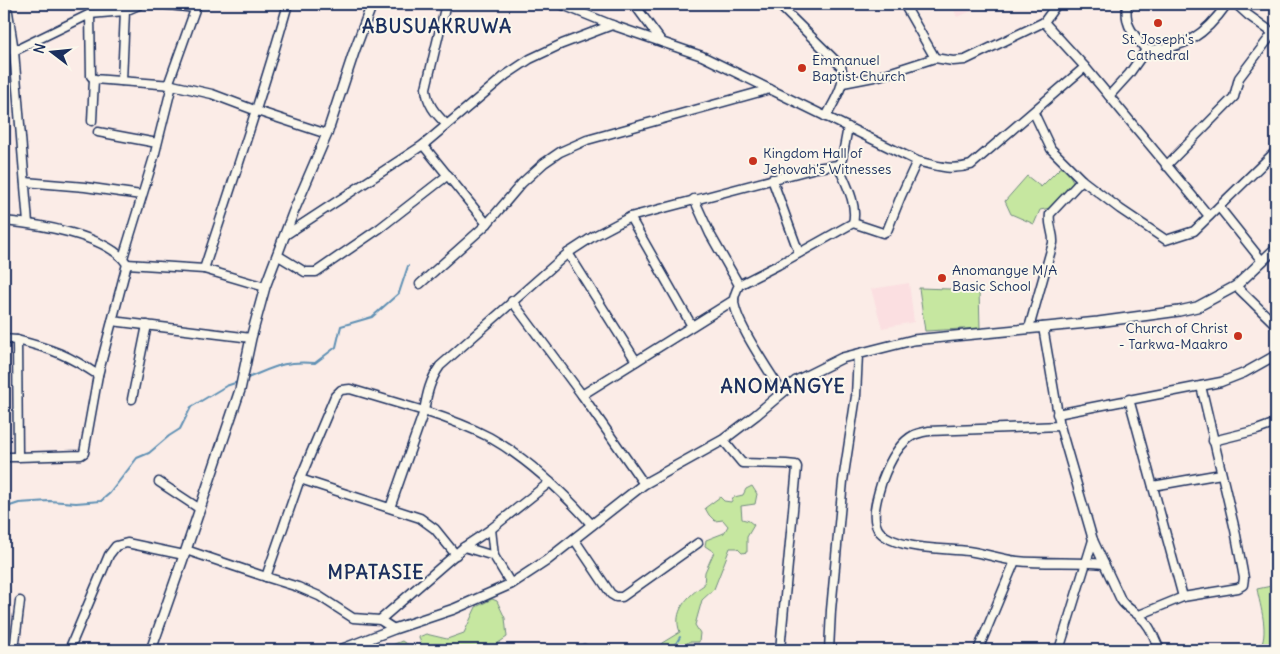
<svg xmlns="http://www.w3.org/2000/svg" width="1280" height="654" font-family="Delius,sans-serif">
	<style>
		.built { fill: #fbdfe1 }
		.green { fill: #c6e7a0; stroke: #708b7f }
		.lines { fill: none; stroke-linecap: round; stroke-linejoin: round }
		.stream { stroke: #5f90b4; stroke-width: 2 }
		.minor-casing { stroke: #1b2f5e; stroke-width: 11 }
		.tertiary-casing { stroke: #1b2f5e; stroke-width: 12 }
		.minor { stroke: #fbf7ec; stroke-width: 8 }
		.tertiary { stroke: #fbf7ec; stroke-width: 9 }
		.poi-dot { fill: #c8321e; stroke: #fbf7ec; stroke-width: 2 }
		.labels { text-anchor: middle; stroke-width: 4; stroke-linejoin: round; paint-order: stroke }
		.poi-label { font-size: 14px; fill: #1b2f5e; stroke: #fbf7ec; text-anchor: start }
		.district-label { font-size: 19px; font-weight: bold; letter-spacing: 1px; fill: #1b2f5e; stroke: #fbf7ec }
	</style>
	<rect width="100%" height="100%" fill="#fbece7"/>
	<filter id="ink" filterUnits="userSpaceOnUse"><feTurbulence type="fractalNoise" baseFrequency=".02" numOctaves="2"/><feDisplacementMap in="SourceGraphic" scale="10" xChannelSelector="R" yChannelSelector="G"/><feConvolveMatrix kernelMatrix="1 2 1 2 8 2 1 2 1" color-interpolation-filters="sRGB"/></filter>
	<g filter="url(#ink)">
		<!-- built -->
		<g class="built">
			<polygon points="951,4 989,4 957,17"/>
			<polygon points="909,283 914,322 882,328 871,289"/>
		</g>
		<!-- green -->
		<g class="green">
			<polygon points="1065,167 1073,181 1073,186 1050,208 1040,210 1034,224 1011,214 1005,201 1027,176 1041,187 1060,168"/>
			<polygon points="919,288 979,290 980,328 925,331"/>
			<path d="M752,486L757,494L755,504L741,506L742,519L749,521L754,525L747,537V552L742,553L737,548H730L714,589L702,600L695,625L700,633L699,642H688L686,650H656L662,643L680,632C672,612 687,596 704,585L705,572L714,552L705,546L706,540L724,533L728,526L723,520L715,521L709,515L705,508L720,497L724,501L731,502L734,497L743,495L746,489Z"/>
			<path d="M1276,585V650H1259C1270,634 1260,606 1257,589Z"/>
			<polygon points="492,599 497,601 505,618 507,637 488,650 423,650 419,637 426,634 447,639 464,633 476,607"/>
			<polygon points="402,641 415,650 381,650 382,649"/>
		</g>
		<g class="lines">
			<!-- stream -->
			<g class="stream">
				<path d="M245,379C273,368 283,360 315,363L336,347L341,326L372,317L399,293L408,266"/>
				<polyline points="4,508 19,503 49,501 76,503 101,501 110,493 137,458 149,453 169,436 180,429 191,407 226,386 238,382"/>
				<polyline points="672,650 680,637"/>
			</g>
			<defs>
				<g id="minor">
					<polyline points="160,4 195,8"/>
					<path d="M560,4L612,25L702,56L917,161C937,166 951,171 971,165L1085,67"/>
					<polyline points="634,4 662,42"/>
					<path d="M778,4L841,66C847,84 834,101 826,117"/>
					<polyline points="904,4 935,58"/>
					<path d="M1127,4C1124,26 1133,33 1146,50C1185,49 1205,35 1227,4"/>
					<polyline points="1236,4 1248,15 1273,33 1276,31"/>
					<polyline points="8,12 14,51 28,223"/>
					<polyline points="90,14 125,11 141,4"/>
					<polyline points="1044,22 1085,67 1209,216"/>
					<polyline points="14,51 90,14 91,76 94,79 172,85 212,94 257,111 327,134"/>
					<polyline points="122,81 125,11"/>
					<polyline points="843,83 879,76 935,58 953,61 965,60 1044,22 1057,4"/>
					<polyline points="168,85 197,4"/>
					<polyline points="1109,96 1129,74 1146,50"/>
					<polyline points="1034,113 1051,149 1082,180 1120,209 1166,240 1194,231 1276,151"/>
					<polyline points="92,121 94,79"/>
					<path d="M446,124C435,113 427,104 426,88L446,4"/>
					<polyline points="98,132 157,143"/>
					<polyline points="423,145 487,224"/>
					<polyline points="838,165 842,159 848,127"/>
					<polyline points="1166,166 1234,97 1239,78 1273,33"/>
					<polyline points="772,179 799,253"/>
					<polyline points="25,182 85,187 141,195"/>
					<path d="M694,199L710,234L739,285C737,289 734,295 734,300C734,321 770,372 782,392"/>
					<polyline points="1219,207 1262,261"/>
					<polyline points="630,217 692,326"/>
					<path d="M4,221C37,224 108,235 127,264L98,375"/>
					<polyline points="853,223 883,233 887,231 901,196 917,161"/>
					<polyline points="284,236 423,145 506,75 530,59 562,44 612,25"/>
					<polyline points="568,253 636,361"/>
					<polyline points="277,255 305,272 316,272 380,228 448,175"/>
					<polyline points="123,258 154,157 172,85"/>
					<polyline points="127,264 204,269 265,287"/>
					<path d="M204,269C233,181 263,93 288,4"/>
					<polyline points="420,284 487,224 522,183 544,163 560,152 587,140 770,89"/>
					<path d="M739,285L778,265L853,223C858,204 845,182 838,165"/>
					<polyline points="1236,286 1276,325"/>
					<polyline points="512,301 582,395 644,484"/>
					<polyline points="112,321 251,338"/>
					<path d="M1043,327L1060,426L1093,540L1121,600C1126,608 1133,610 1139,616C1150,624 1154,638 1160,650"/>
					<path d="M1029,328L1053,243C1054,233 1048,225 1050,214L1082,180"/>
					<polyline points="4,339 17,340 18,457 4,457"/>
					<path d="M17,340C52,349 68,355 98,375L84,453L81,455L18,457"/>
					<polyline points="582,395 734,300"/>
					<polyline points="132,399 147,325"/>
					<polyline points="1129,399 1183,597"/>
					<polyline points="1057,414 1221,382 1244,373 1276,355"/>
					<path d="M1060,426L929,431C924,432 918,433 914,435C898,443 888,465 882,481C878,494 869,520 880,532C897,550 945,548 968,551C984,553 1000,559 1017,561C1046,564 1075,561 1104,564"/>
					<polyline points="723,440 742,463 786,464 796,465 797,467 780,650"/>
					<polyline points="1213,441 1257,430 1276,423"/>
					<polyline points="300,479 266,577 298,587 319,596 353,618 380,620 394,629"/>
					<polyline points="159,482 200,509"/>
					<polyline points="1153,486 1221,474"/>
					<polyline points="390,508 424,411 350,389 341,390 335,396 300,479 420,518 435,529 456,555"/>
					<path d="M592,525C562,491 528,459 489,437C468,426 446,418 424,411C427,394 430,380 440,366L568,253L594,236L630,217L816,168L838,165"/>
					<polyline points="491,529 494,556 511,584"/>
					<polyline points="574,539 611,594 616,597 622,597 698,543"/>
					<polyline points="464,547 494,556"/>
					<polyline points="186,550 266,577"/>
					<polyline points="1139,615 1183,597 1238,588 1243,585 1244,578 1235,530 1201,386"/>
					<polyline points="380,620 464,547 491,529 550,482"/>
					<polyline points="368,640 370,650"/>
					<polyline points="14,650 20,601"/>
					<polyline points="69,650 109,555 116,546 127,543 184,555"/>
					<polyline points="582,650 584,649"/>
					<polyline points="829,650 831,610 843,481 856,396 858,354"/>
					<polyline points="978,650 1015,561"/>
					<polyline points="1059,650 1093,540"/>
				</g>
				<g id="tertiary">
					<polyline points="151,650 186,550 240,390 251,338 265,287 293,213 327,134 354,52 372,4"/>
					<polyline points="340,650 394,629 454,609 511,584 546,561 644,484 723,440 756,415 796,381 842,358 913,340 1098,322 1179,311 1197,307 1236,286 1276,248"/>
				</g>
			</defs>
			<!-- minor casing -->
			<use href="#minor" class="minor-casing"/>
			<!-- tertiary casing -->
			<use href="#tertiary" class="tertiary-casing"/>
			<!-- minor -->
			<use href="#minor" class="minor"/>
			<!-- tertiary -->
			<use href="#tertiary" class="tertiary"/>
		</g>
	</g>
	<!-- markers -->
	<g class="poi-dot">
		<circle cx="1158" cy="23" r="5"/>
		<circle cx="802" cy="68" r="5"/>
		<circle cx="753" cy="161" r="5"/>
		<circle cx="942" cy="278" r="5"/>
		<circle cx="1238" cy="336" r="5"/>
	</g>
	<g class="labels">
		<!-- poi labels -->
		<g class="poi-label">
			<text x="1158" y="44" text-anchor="middle">St. Joseph's<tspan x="1158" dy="16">Cathedral</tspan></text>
			<text x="812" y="65">Emmanuel<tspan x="812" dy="16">Baptist Church</tspan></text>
			<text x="763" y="158">Kingdom Hall of<tspan x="763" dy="16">Jehovah's Witnesses</tspan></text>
			<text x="952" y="275">Anomangye M/A<tspan x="952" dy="16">Basic School</tspan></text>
			<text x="1228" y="333" text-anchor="end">Church of Christ<tspan x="1228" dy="16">- Tarkwa-Maakro</tspan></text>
		</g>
		<!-- district labels -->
		<g class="district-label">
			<text x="437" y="33">ABUSUAKRUWA</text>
			<text x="783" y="393">ANOMANGYE</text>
			<text x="376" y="579">MPATASIE</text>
		</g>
	</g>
	<!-- margin -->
	<rect width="1280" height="654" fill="none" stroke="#fbf7ec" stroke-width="20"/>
	<rect x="10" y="10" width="1260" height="634" fill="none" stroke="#1b2f5e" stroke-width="2" filter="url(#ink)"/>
	<!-- north arrow -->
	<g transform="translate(52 52) rotate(286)" stroke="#fbf7ec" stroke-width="4" paint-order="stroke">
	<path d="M0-4L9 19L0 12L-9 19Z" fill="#1b2f5e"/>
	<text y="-8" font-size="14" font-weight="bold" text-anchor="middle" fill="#1b2f5e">N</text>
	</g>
</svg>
